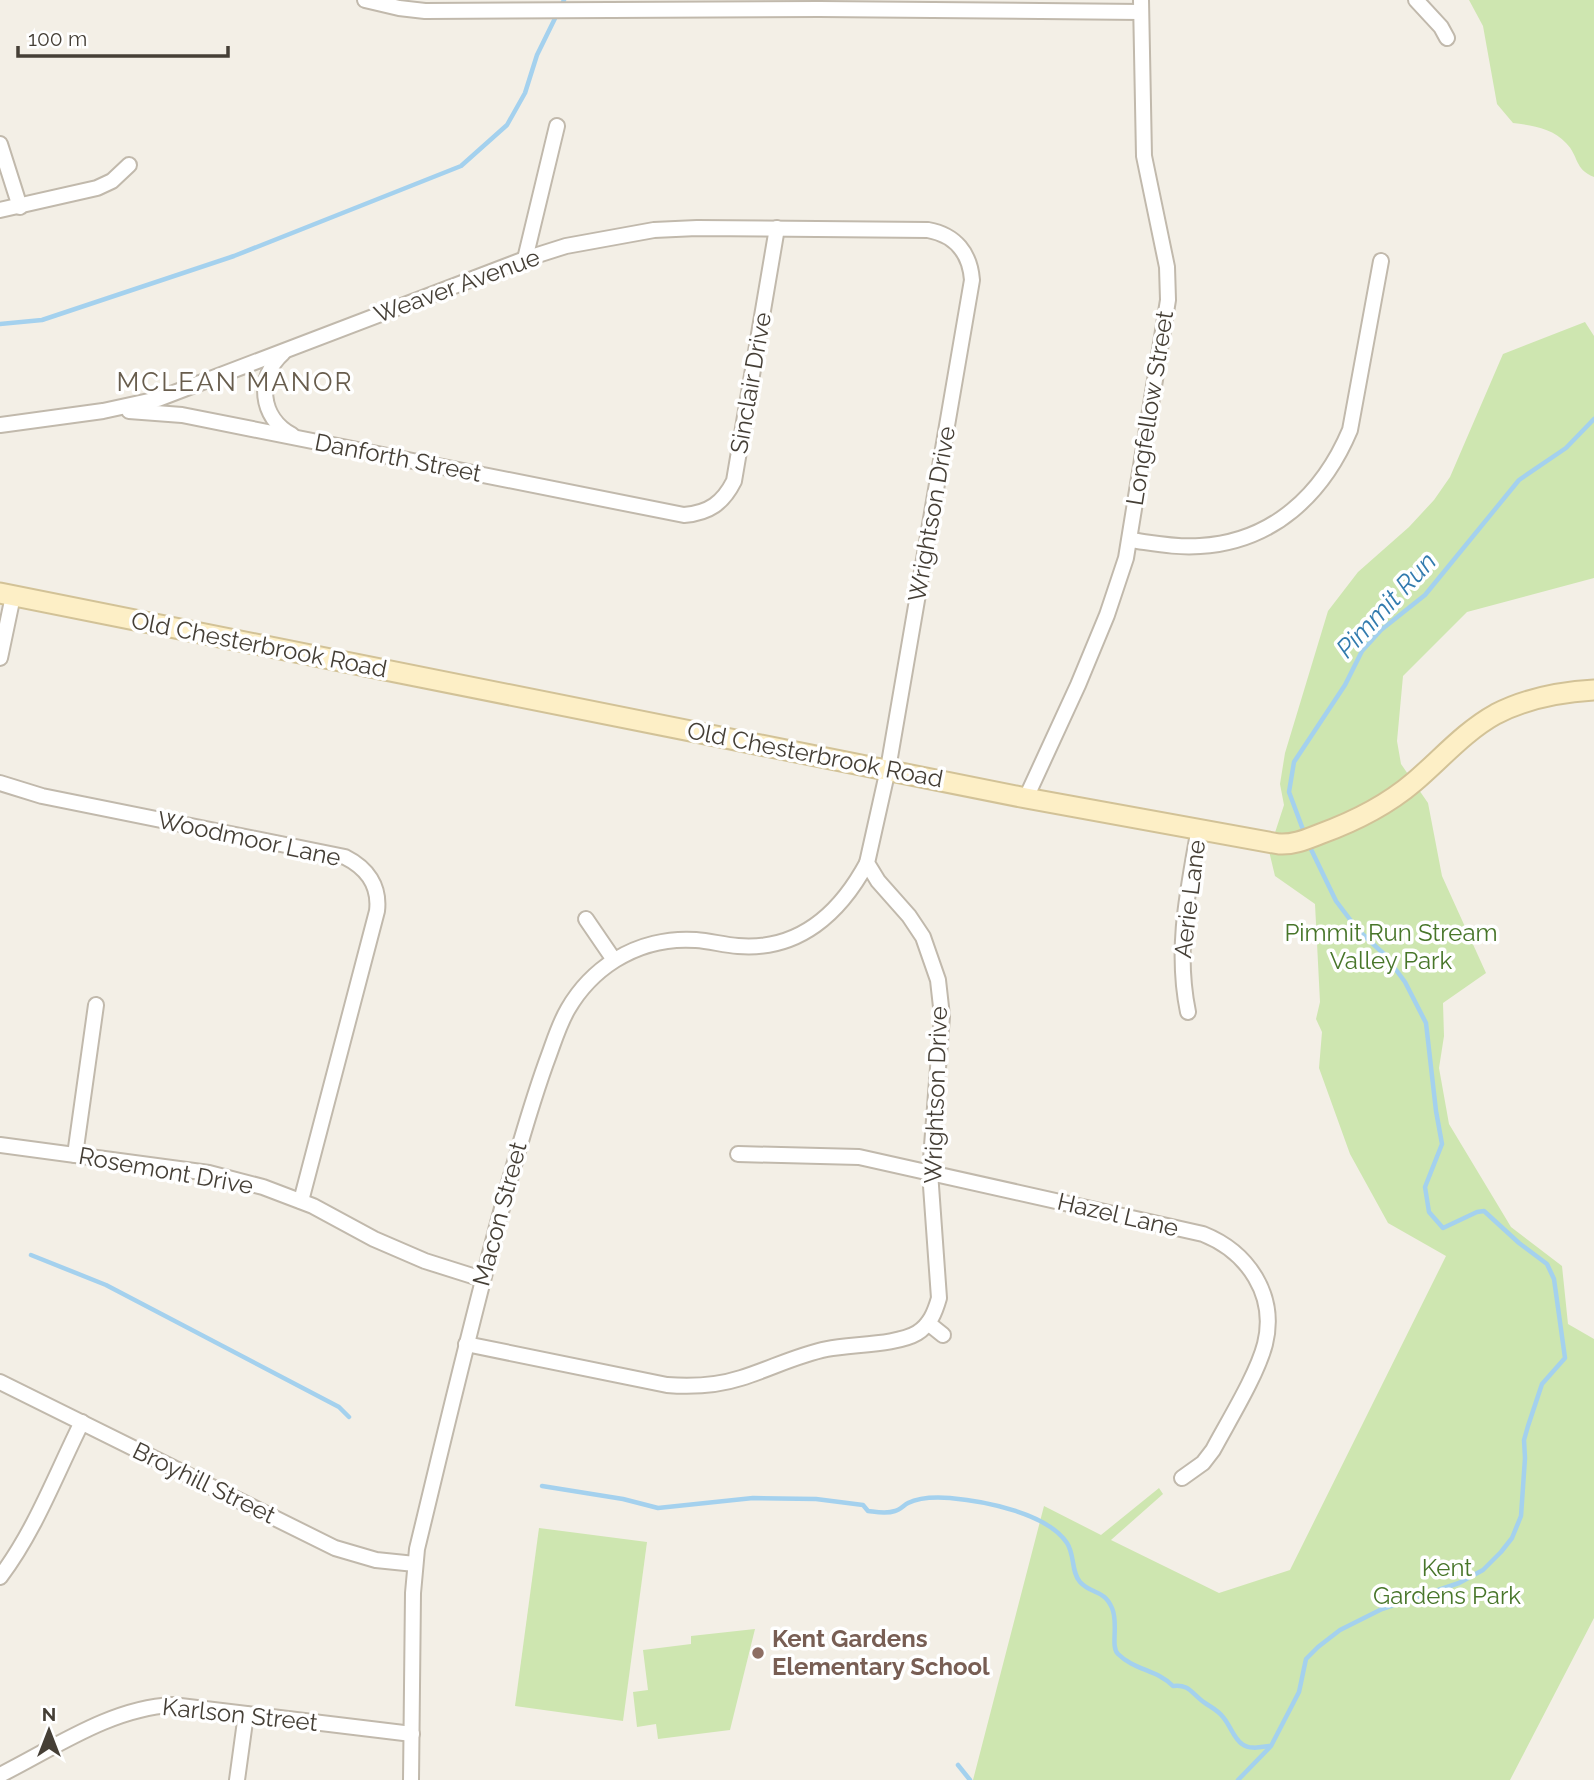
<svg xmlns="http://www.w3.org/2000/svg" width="1594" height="1780" font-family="Raleway,sans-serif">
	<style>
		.green { fill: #cee6b0 }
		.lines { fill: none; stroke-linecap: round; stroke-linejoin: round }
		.stream { stroke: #a4d1ee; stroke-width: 4.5 }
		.street-casing { stroke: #c1b9ac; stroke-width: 18 }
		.secondary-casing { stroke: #d2c297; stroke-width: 23 }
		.street { stroke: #fff; stroke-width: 14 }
		.secondary { stroke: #fdefc6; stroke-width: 19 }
		.education-dot { fill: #8d6e63; stroke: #fff; stroke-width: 2.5 }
		.labels { text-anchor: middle; stroke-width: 7; stroke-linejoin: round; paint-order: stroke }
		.street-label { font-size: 24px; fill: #453f36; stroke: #fff }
		.park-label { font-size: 24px; fill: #48762a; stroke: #fff }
		.education-label { font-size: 24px; font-weight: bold; fill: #785e54; stroke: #fff; text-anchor: start }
		.neighbourhood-label { font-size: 26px; letter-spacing: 2px; fill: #685d4d; stroke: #fff }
		.water-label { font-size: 26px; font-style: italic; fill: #327bae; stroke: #fff }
	</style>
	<rect width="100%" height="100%" fill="#f3efe6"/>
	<!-- green -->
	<g class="green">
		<path d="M1469,0H1594V177C1574,169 1579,156 1566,143C1553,128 1531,125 1513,123L1497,104L1483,26Z"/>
		<polygon points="1585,322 1594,336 1594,578 1467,612 1403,676 1397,741 1401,764 1428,803 1442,876 1486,973 1443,1003 1444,1036 1439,1068 1449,1124 1511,1227 1562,1266 1568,1324 1594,1339 1594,1618 1510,1780 973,1780 1044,1506 1101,1535 1159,1488 1163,1494 1111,1540 1219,1593 1290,1570 1446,1256 1388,1223 1350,1154 1319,1068 1322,1032 1316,1019 1320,1002 1315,904 1275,876 1269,851 1284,805 1280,784 1285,753 1328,611 1358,572 1409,527 1434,500 1450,477 1503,354"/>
		<polygon points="539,1528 647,1542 623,1721 515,1706"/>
		<polygon points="755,1629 730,1730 658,1739 656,1724 637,1727 633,1692 648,1690 643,1650 691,1644 691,1636"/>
	</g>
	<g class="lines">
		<!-- stream -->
		<g class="stream">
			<polyline points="0,324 42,320 234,256 461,166 507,125 525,93 537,55 564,0"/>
			<polyline points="1305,835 1289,792 1294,762 1345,685 1362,651 1381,630 1425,595 1519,480 1566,448 1594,419"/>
			<polyline points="31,1255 106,1285 339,1407 349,1417"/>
			<path d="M542,1486L623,1499L658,1508L753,1498L816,1499L863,1505L868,1511C877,1512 886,1514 895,1511C900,1510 904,1505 908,1503C920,1497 937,1497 950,1498C984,1501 1047,1513 1067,1543C1075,1555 1071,1572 1080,1582C1092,1595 1104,1589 1112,1608C1119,1624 1110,1646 1118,1654C1134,1670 1158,1670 1173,1686C1188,1684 1191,1692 1201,1700C1208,1706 1217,1709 1223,1717C1230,1725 1234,1739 1242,1744C1250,1750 1261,1747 1269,1746"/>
			<polyline points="958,1765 970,1780"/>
			<polyline points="1238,1780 1271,1746 1299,1692 1306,1659 1318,1647 1340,1630 1382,1609 1459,1583 1483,1570 1501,1552 1512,1538 1521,1516 1525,1458 1524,1440 1528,1426 1542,1384 1565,1358 1554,1279 1547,1264 1519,1243 1484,1211 1477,1212 1443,1228 1429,1212 1425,1187 1442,1144 1436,1111 1426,1023 1405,982 1385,955 1358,930 1336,901 1308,843"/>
		</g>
		<defs>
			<g id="street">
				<polyline points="365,0 399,8 425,11 819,9 1141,12"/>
				<polyline points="1416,0 1441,27 1447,38"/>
				<polyline points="0,144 20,207"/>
				<polyline points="0,210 97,188 112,181 129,165"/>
				<polyline points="525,259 557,126"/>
				<path d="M283,353C256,377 260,418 292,435"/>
				<path d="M129,411L182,415L684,515C709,513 723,503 734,481L777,228"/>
				<path d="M0,425L103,411L158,399L525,259L566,246L654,230L697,228L928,230C956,235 970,254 972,280L888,769L867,863L878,881L909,916L923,937L938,980L942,1016L930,1172L939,1298C935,1312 930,1325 917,1333C897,1345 851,1344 827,1349C797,1355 770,1369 741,1378C716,1386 692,1387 667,1385L466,1344"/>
				<path d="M1130,540C1153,543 1177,548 1200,546C1273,542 1323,494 1350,430L1381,261"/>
				<polyline points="0,658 13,596"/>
				<path d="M0,783L42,796L345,857C367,868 380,886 377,911L301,1201"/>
				<polyline points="1026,798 1078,685 1107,615 1126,558 1168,300 1167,267 1144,156 1141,0"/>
				<polyline points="586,919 614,960"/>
				<path d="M1188,1012C1175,949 1188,890 1199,828"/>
				<polyline points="0,1145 209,1173 263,1187 313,1206 374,1239 425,1261 482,1279"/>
				<path d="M738,1154L859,1157L1203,1234C1248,1252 1277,1295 1265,1344C1257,1375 1229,1420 1213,1450L1203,1463L1182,1478"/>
				<polyline points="75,1155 96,1005"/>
				<polyline points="928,1323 943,1335"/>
				<polyline points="0,1382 335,1548 376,1560 415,1564"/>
				<path d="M0,1577C35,1531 56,1474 82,1422"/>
				<path d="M0,1775C54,1748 111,1708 172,1705L412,1734"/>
				<polyline points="237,1780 246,1714"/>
				<path d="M411,1780L413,1593L417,1549C446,1429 474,1309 507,1190C519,1147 531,1105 546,1063C553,1045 558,1026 568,1009C579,990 596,972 615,960C639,945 668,938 696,940C710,941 724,945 738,946C799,951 840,913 867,863"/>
			</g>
			<path id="secondary" d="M0,593L1026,798L1279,844C1294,845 1307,839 1320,834C1353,822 1387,805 1414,782C1441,759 1465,731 1496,714C1527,698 1560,692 1594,690"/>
		</defs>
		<!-- street casing -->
		<use href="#street" class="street-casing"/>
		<!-- secondary casing -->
		<use href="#secondary" class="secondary-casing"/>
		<!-- street -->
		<use href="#street" class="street"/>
		<!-- secondary -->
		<use href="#secondary" class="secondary"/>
	</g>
	<!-- markers -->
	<circle class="education-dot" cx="758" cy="1653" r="7"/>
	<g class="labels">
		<!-- street labels -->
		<g class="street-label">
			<text transform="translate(457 286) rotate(-20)" y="8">Weaver Avenue</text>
			<text transform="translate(751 383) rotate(-80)" y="8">Sinclair Drive</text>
			<text transform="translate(1150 408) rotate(-81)" y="8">Longfellow Street</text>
			<text transform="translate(398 458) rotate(11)" y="8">Danforth Street</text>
			<text transform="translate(932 514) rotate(-80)" y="8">Wrightson Drive</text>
			<text transform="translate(259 645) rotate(11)" y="8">Old Chesterbrook Road</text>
			<text transform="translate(815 755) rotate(11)" y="8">Old Chesterbrook Road</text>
			<text transform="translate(249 839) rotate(12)" y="8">Woodmoor Lane</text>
			<text transform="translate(1190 899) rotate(-83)" y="8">Aerie Lane</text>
			<text transform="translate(936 1095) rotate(-88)" y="8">Wrightson Drive</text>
			<text transform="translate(166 1171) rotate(10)" y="8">Rosemont Drive</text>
			<text transform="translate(500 1214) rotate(-75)" y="8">Macon Street</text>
			<text transform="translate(1118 1215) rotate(13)" y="8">Hazel Lane</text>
			<text transform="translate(204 1483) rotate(26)" y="8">Broyhill Street</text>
			<text transform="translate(240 1715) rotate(6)" y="8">Karlson Street</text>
		</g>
		<!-- park labels -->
		<g class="park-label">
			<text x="1391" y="941">Pimmit Run Stream<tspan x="1391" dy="28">Valley Park</tspan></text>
			<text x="1447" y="1576">Kent<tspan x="1447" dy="28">Gardens Park</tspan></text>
		</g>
		<!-- education labels -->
		<g class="education-label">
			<text x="772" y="1647">Kent Gardens<tspan x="772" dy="28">Elementary School</tspan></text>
		</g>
		<!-- neighbourhood labels -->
		<g class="neighbourhood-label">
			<text x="235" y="391">MCLEAN MANOR</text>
		</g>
		<!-- water labels -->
		<g class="water-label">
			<text transform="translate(1386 605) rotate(-47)" y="9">Pimmit Run</text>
		</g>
	</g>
	<!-- north arrow -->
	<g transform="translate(49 1731)" stroke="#ffffff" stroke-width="5" paint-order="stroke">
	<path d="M0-5L12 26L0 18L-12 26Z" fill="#453f36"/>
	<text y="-10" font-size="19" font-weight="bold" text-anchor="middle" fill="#453f36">N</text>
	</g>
	<!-- scale -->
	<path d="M18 46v10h210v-10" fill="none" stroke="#453f36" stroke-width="3.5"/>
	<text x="28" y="46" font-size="21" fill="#453f36" stroke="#ffffff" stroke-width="5" paint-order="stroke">100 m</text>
</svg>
